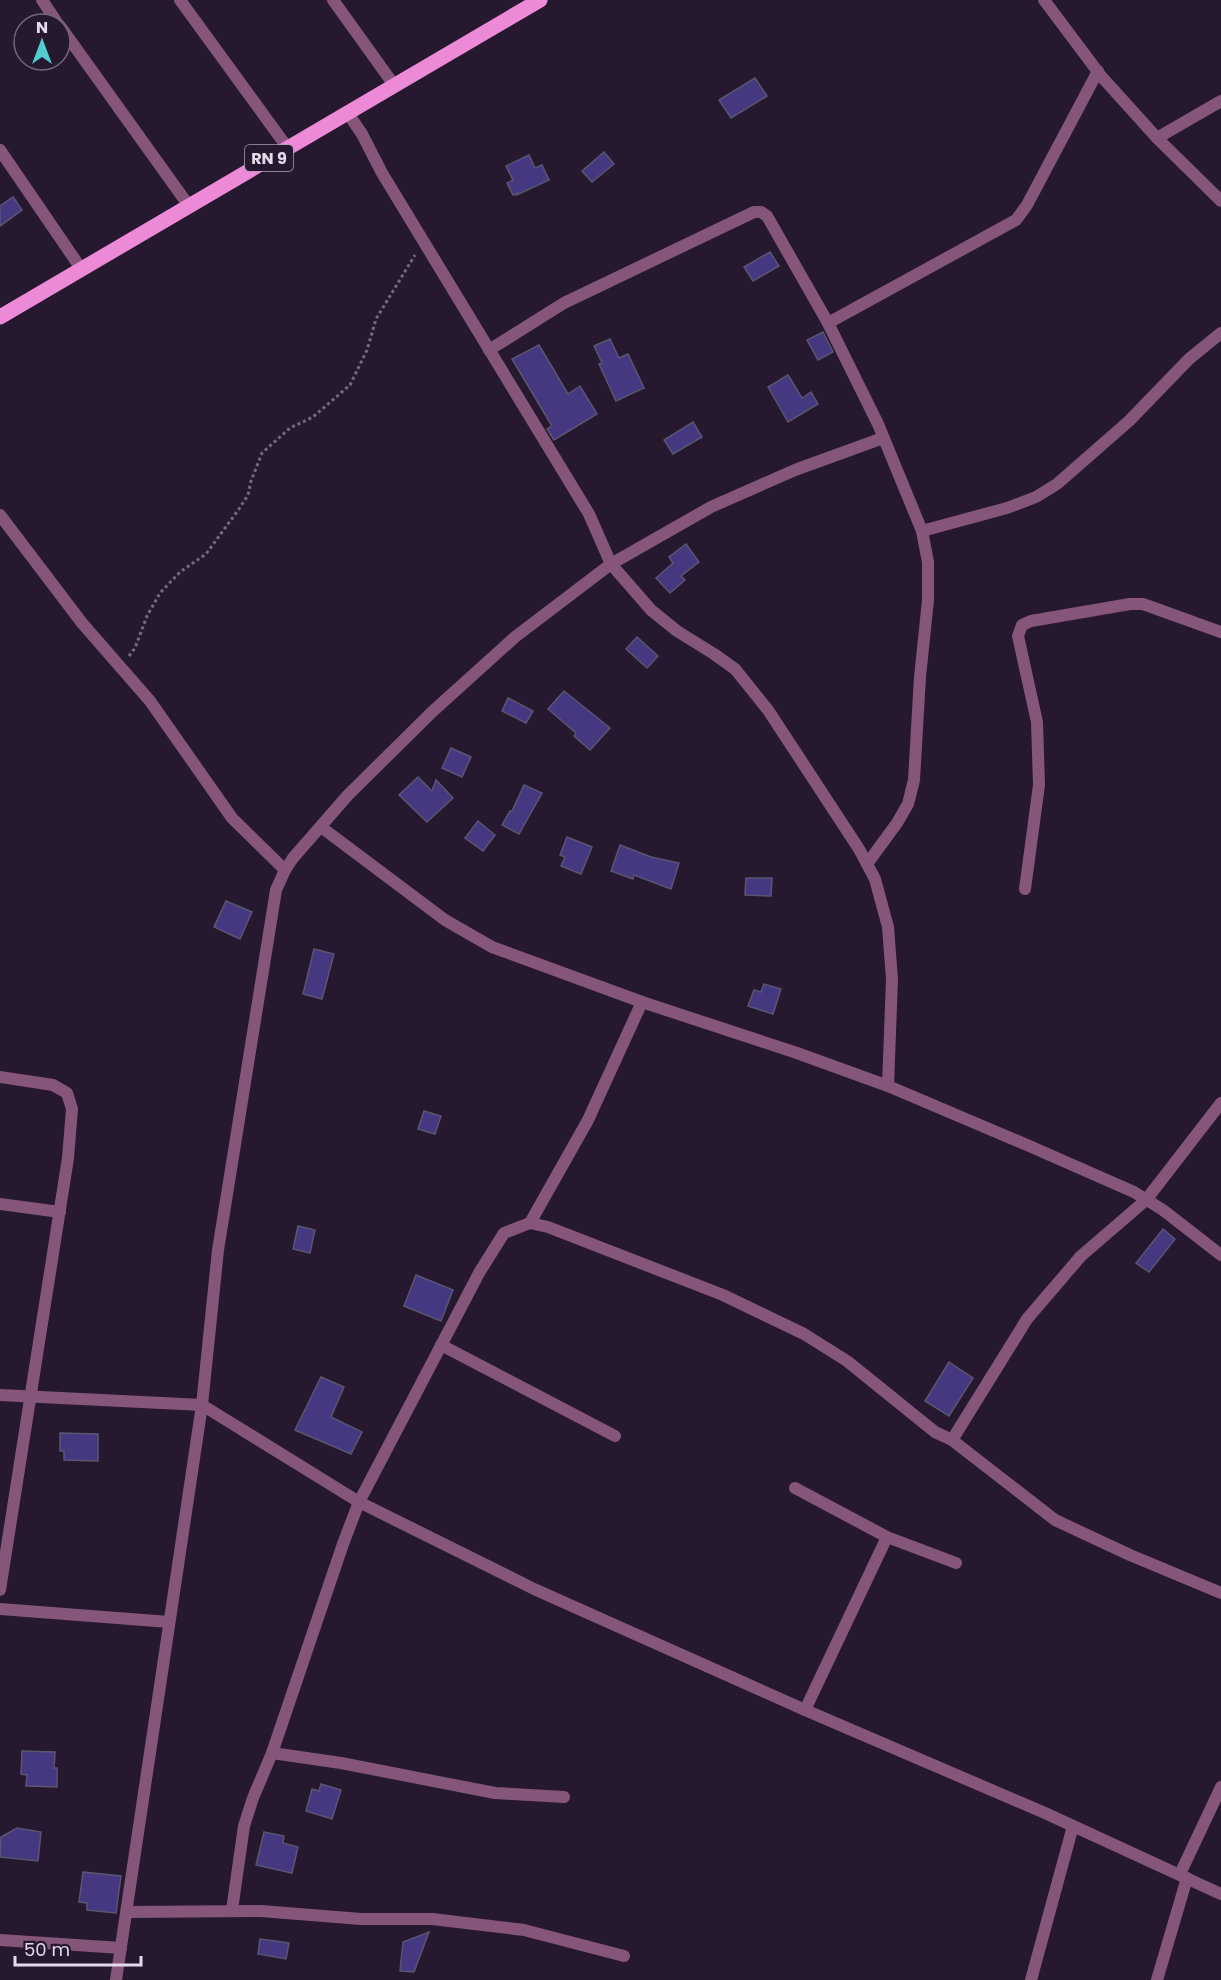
<svg xmlns="http://www.w3.org/2000/svg" width="1221" height="1980" font-family="Poppins,sans-serif">
	<style>
		.building { fill: #463781; stroke: #595671; stroke-width: 1.5 }
		.lines { fill: none; stroke-linecap: round; stroke-linejoin: round }
		.path { stroke: #766a7d; stroke-width: 3; stroke-dasharray: 3 3; stroke-linecap: butt }
		.minor { stroke: #85567a; stroke-width: 12 }
		.primary { stroke: #ed8ad8; stroke-width: 15 }
		.labels { text-anchor: middle; stroke-width: 4.5; stroke-linejoin: round; paint-order: stroke }
		.shield { fill: #26182e; stroke: #aba0b2; stroke-width: 1.5 }
		.shield-label { font-size: 16px; font-weight: bold; fill: #e4dbea }
	</style>
	<rect width="100%" height="100%" fill="#26182e"/>
	<!-- building -->
	<g class="building">
		<polygon points="755,78 767,96 731,118 719,100"/>
		<polygon points="604,152 614,164 592,182 582,171"/>
		<polygon points="529,155 535,168 542,165 549,180 517,195 518,193 513,195 507,183 513,180 506,166"/>
		<polygon points="13,197 22,210 0,226 0,206"/>
		<polygon points="770,252 779,266 753,281 744,267"/>
		<polygon points="823,332 833,352 818,360 807,340"/>
		<polygon points="610,339 619,358 628,354 644,388 616,401 599,364 602,363 594,346"/>
		<polygon points="539,345 568,394 580,386 597,414 554,440 547,429 552,426 512,359"/>
		<polygon points="788,375 802,398 811,392 818,404 788,422 768,387"/>
		<polygon points="693,422 702,437 673,454 664,440"/>
		<polygon points="686,544 699,562 681,576 685,580 670,593 656,578 673,563 669,557"/>
		<polygon points="637,637 658,656 647,668 626,649"/>
		<polygon points="564,691 610,728 590,750 574,736 576,733 548,709"/>
		<polygon points="508,698 533,711 526,723 502,711"/>
		<polygon points="451,748 471,757 462,777 442,768"/>
		<polygon points="418,777 432,791 436,780 453,798 427,822 399,795"/>
		<polygon points="524,785 542,793 519,834 502,825 510,811 512,811"/>
		<polygon points="478,821 495,835 483,851 465,838"/>
		<polygon points="567,837 592,847 581,874 561,866 565,857 560,855"/>
		<polygon points="620,845 651,857 679,863 671,889 634,875 633,879 611,871"/>
		<polygon points="746,878 772,878 771,896 745,895"/>
		<polygon points="226,901 252,912 240,939 214,927"/>
		<polygon points="314,949 334,954 322,999 303,994"/>
		<polygon points="764,984 781,989 773,1014 748,1006 754,990 761,992"/>
		<polygon points="424,1111 441,1116 435,1134 418,1129"/>
		<polygon points="298,1226 315,1230 310,1253 293,1249"/>
		<polygon points="1163,1229 1175,1239 1149,1272 1136,1263"/>
		<polygon points="416,1275 453,1290 441,1321 404,1306"/>
		<polygon points="949,1362 973,1378 949,1416 925,1401"/>
		<polygon points="321,1377 344,1387 331,1417 362,1432 351,1454 295,1430"/>
		<polygon points="60,1433 98,1434 98,1461 64,1460 64,1451 60,1451"/>
		<polygon points="22,1751 55,1752 54,1768 57,1768 57,1787 26,1786 27,1775 21,1774"/>
		<polygon points="321,1784 341,1790 332,1819 306,1811 312,1789 319,1791"/>
		<polygon points="17,1828 41,1832 38,1861 0,1857 1,1837"/>
		<polygon points="264,1832 284,1836 283,1843 298,1847 292,1873 256,1865"/>
		<polygon points="83,1872 121,1876 116,1913 87,1910 87,1903 79,1902"/>
		<polygon points="429,1932 414,1972 400,1971 403,1942"/>
		<polygon points="260,1939 289,1943 286,1959 258,1954"/>
	</g>
	<g class="lines">
		<!-- path -->
		<polyline class="path" points="129,656 135,648 147,616 160,593 180,572 206,554 239,509 248,495 251,481 262,453 290,428 313,417 350,385 367,350 376,319 415,255"/>
		<!-- minor -->
		<g class="minor">
			<polyline points="42,0 58,24"/>
			<polyline points="180,0 287,147"/>
			<polyline points="333,0 394,85"/>
			<polyline points="1044,0 1101,76 1157,138 1221,201"/>
			<polyline points="60,26 189,206"/>
			<polyline points="347,112 362,134 382,173 589,514 611,564 651,610 677,631 714,654 735,669 768,710 859,849 875,879 888,927 892,979 888,1086"/>
			<polyline points="1157,138 1221,101"/>
			<polyline points="0,150 82,270"/>
			<polyline points="489,350 564,303 754,212 761,212 767,216 828,323"/>
			<polyline points="0,515 82,623 150,701 232,818 285,870"/>
			<polyline points="922,531 1007,508 1036,497 1057,484 1129,421 1189,359 1221,333"/>
			<polyline points="321,827 445,920 492,947 642,1002 797,1053 888,1086 1027,1145 1134,1192 1163,1210 1221,1255"/>
			<polyline points="867,864 897,823 908,804 914,780 920,677 928,600 928,562 922,531 878,424 828,323 1016,220 1027,205 1098,71"/>
			<polyline points="1025,889 1039,785 1037,722 1018,636 1022,625 1031,621 1130,604 1143,604 1221,632"/>
			<polyline points="0,1077 53,1085 67,1093 72,1109 68,1158 0,1590"/>
			<polyline points="0,1204 60,1212"/>
			<polyline points="530,1223 588,1120 642,1002"/>
			<polyline points="441,1345 615,1436"/>
			<polyline points="0,1395 202,1405 359,1502 534,1589 805,1710 1045,1813 1221,1894"/>
			<polyline points="952,1440 1055,1520 1130,1555 1221,1593"/>
			<polyline points="795,1488 887,1537 956,1563"/>
			<polyline points="0,1609 169,1622"/>
			<polyline points="805,1710 887,1537"/>
			<polyline points="272,1753 341,1763 495,1793 564,1797"/>
			<polyline points="1180,1874 1221,1787"/>
			<polyline points="232,1910 244,1826 253,1798 272,1753 343,1544 359,1502 479,1273 504,1233 530,1223 548,1227 723,1295 804,1334 847,1361 935,1432 952,1440 1027,1319 1081,1256 1146,1200 1221,1103"/>
			<polyline points="128,1912 261,1911 361,1919 432,1919 524,1930 624,1956"/>
			<polyline points="0,1940 121,1948"/>
			<polyline points="116,1980 202,1405 218,1250 276,890 285,870 293,858 348,795 432,712 515,637 611,564 711,507 795,470 883,438"/>
			<polyline points="1031,1980 1073,1826"/>
			<polyline points="1157,1980 1187,1878"/>
		</g>
		<!-- primary -->
		<polyline class="primary" points="0,317 540,0"/>
	</g>
	<g class="labels">
		<!-- shield labels -->
		<rect class="shield" x="245" y="145" width="48" height="26" rx="4.5"/>
		<g class="shield-label">
			<text x="269" y="164">RN 9</text>
		</g>
	</g>
	<!-- north arrow -->
	<g transform="translate(42 42)"><circle r="28" fill="#26182e" stroke="#726679" stroke-width="1.5"/>
	<path d="M0-4.5L10 22L0 15L-10 22Z" fill="#52cdcf"/>
	<text y="-9" font-size="16" font-weight="bold" text-anchor="middle" fill="#e4dbea">N</text>
	</g>
	<!-- scale -->
	<path d="M15 1956v9h126v-9" fill="none" stroke="#e4dbea" stroke-width="3"/>
	<text x="24" y="1956" font-size="18" fill="#e4dbea" stroke="#26182e" stroke-width="4.5" paint-order="stroke">50 m</text>
</svg>
